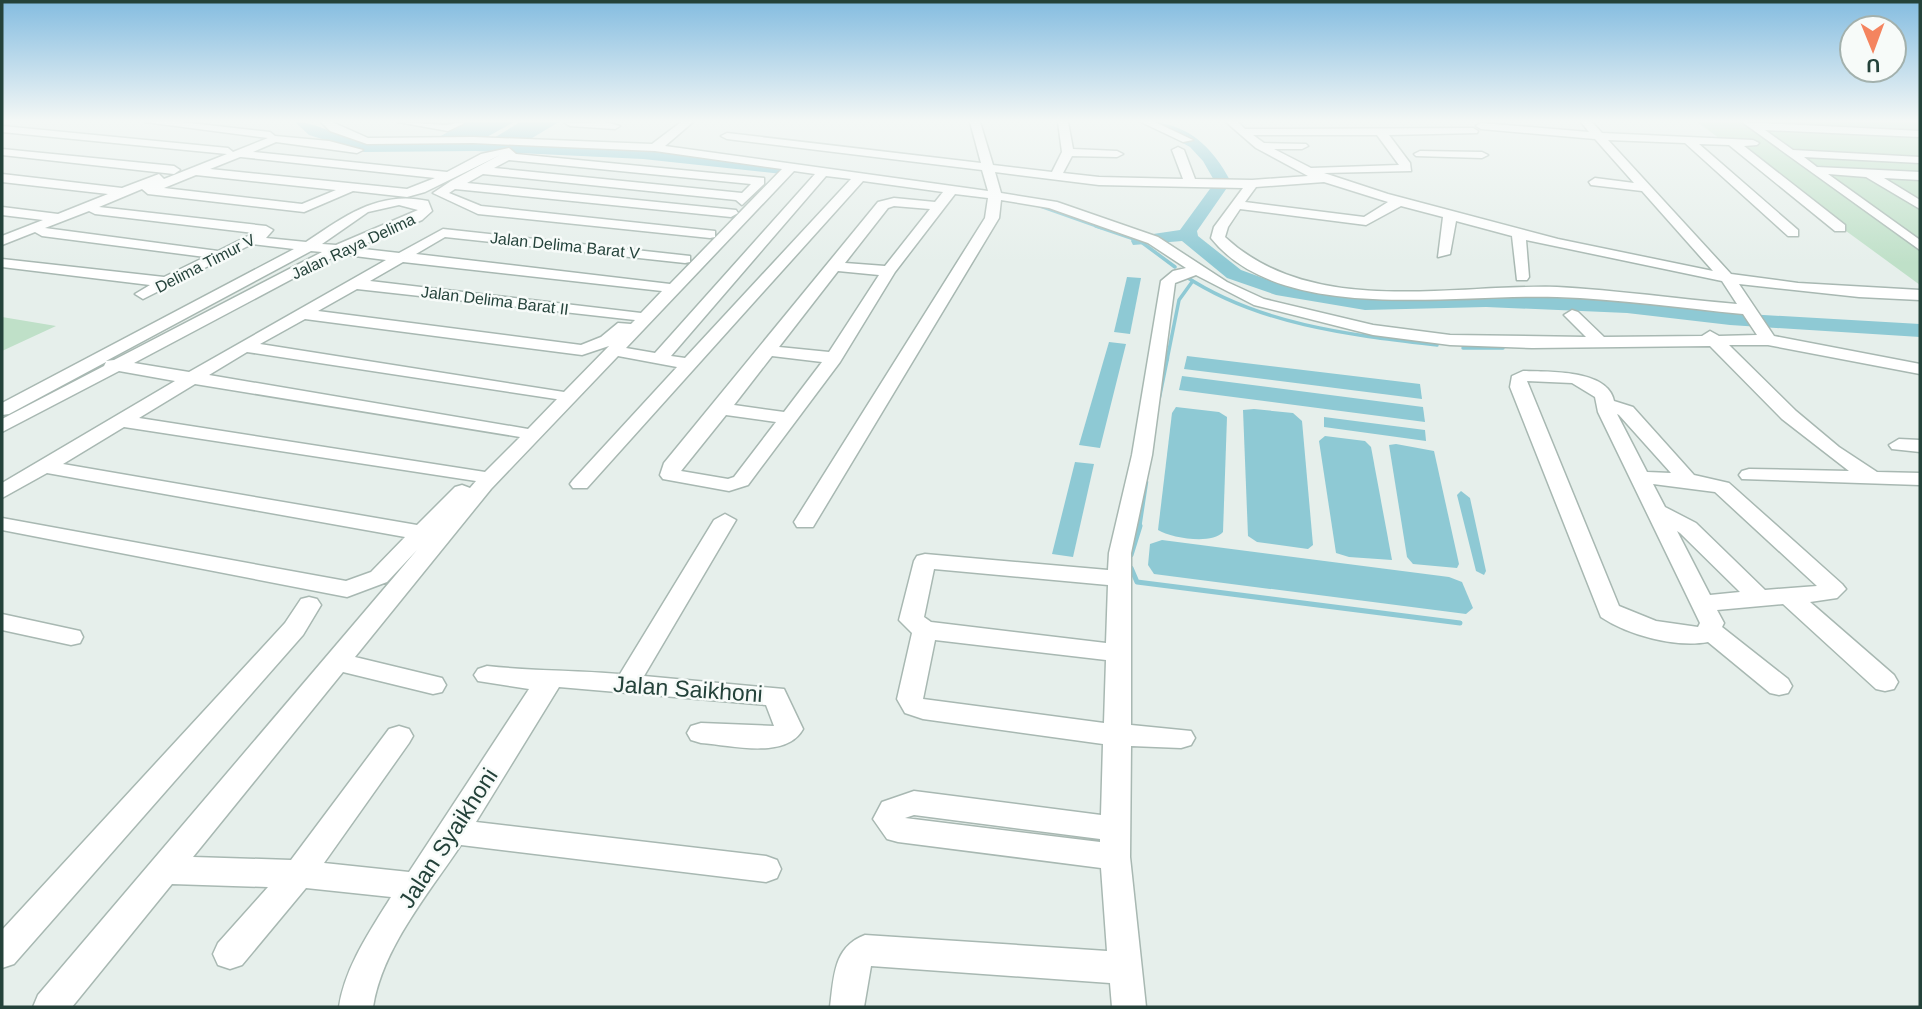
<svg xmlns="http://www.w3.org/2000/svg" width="1922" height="1009" font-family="Helvetica,sans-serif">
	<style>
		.green { fill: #bfe0c8 }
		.water { fill: #8ec9d4 }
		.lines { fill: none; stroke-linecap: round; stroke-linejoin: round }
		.stream-far3 { stroke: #8ec9d4; stroke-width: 2.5 }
		.stream-far2 { stroke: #8ec9d4; stroke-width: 3.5 }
		.stream-far1 { stroke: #8ec9d4; stroke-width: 4.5 }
		.stream { stroke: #8ec9d4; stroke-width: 5 }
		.river { fill: #8ec9d4; fill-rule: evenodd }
		.minor-casing { stroke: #a8b8b2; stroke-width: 3 }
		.minor { fill: #fff; fill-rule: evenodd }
		.labels { text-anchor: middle; stroke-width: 5; stroke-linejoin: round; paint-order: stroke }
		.far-street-label { font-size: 16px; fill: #24423a; stroke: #f7fbf9 }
		.near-street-label { font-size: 23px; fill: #24423a; stroke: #f7fbf9 }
	</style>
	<rect width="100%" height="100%" fill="#e6efeb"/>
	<!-- green -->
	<g class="green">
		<polygon points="1697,122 1920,122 1920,285"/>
		<polygon points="2,317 56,326 2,351"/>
	</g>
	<!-- water -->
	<g class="water">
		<polygon points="466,122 514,122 485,138 439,137"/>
		<polygon points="520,122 559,122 527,141 494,138"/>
		<polygon points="1127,277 1141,278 1130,334 1114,332"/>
		<polygon points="1109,342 1126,344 1100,448 1079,445"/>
		<polygon points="1187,356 1420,384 1422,399 1184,369"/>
		<polygon points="1182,376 1423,407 1425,422 1179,390"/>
		<path d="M1176,407L1219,412L1227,417L1223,532C1212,545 1171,538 1158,530L1172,413Z"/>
		<polygon points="1254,409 1293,413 1302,421 1313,545 1308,549 1257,542 1248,536 1243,410"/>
		<polygon points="1324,417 1425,430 1426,441 1324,427"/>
		<polygon points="1325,436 1365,441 1371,447 1392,560 1349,557 1336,553 1319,441"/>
		<polygon points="1396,444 1434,451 1459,564 1457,568 1413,564 1407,557 1389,445"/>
		<polygon points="1075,462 1094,464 1073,557 1052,554"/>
		<polygon points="1461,491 1470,498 1486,571 1484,575 1476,571 1457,495"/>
		<polygon points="1162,540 1449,577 1462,582 1473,608 1466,614 1154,574 1148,565 1150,544"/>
	</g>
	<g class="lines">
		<!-- stream-far3 -->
		<polyline class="stream-far3" points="1036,205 1101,228"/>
		<!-- stream-far2 -->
		<g class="stream-far2">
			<polyline points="1096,226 1140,241 1175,267"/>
			<path d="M1185,276C1259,325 1351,335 1437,345"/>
			<polyline points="1463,348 1503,348"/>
			<polyline points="1167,360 1179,300 1192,282"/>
		</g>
		<!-- stream-far1 -->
		<g class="stream-far1">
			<polyline points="1159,397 1167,358"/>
			<polyline points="1139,528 1146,482"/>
		</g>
		<!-- stream -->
		<g class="stream">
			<polyline points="1131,555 1140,526"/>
			<polyline points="1131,568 1137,582 1460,623"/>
		</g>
		<!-- river -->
		<g class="river">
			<path d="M295,122C319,122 340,139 366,142C402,147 441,141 478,142C580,145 681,153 782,164L790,169L782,174L643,159L476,151L364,152L309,135Z"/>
			<path d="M1145,122C1187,122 1212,146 1231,182L1197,231L1198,236L1241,270L1280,284L1365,298L1486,295L1627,301L1730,313L1920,324V337L1730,325L1627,313L1486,307L1365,310L1276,295L1227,278L1182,241L1133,245L1131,241L1133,237L1180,230L1215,182L1203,161L1190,147Z"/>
		</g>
		<defs>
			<g id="minor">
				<path d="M145,122H181L270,132L275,136L329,141L363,150L357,153L276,142L253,152L447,172L481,154L509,148L516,154L764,178V184L742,205L736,200L483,174L467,183L736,210L738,213L731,217L455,189L449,193L481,206L715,231V237L710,238L478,214L433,193L451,181L500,155L425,192L407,197L353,191L304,212L148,194L142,189L99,207L266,226L273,230L266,238L306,242C345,216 379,190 428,201L432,211L422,220L355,248L399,253L443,229L690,256V262L685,263L445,237L416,254L670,284L782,169L655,151L473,143L367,144L330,131L321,122H332L368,138L473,137L652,144L681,122H693L665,146L988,191L982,170L727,139L721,136L727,133L981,163L970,122H980L993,165L1052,172L1062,152L1058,122H1068L1073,149L1117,151L1123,154L1117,157L1072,156L1063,173L1099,177L1183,179L1172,150L1178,147L1184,150L1195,179L1252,180L1308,176L1256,148L1226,122H1238L1245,129L1473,128L1478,131L1477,133L1389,135L1410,163L1411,171L1324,173L1388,194L1558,239L1713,271L1642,191L1591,185L1589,182L1595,178L1634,183L1595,139L1481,129L1476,126L1481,123L1589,132L1581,122H1592L1602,133L1753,140L1759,143L1757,145L1744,146L1845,225V231H1835L1729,145L1699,144L1798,230V236H1788L1685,143L1608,140L1731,274L1798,283L1920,290V300L1859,297L1739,284L1774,336L1920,364V374L1768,345H1729L1796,411L1839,447L1877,472L1920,473V485L1742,479L1739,475L1742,471L1749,469L1849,471L1782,419L1710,346L1532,348L1450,345L1373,335L1254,305L1196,275L1175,283L1152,455L1131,553V725L1191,731L1195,738L1191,745L1181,748L1131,746L1130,857L1146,1007H1112L1110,983L871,966L864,1007H830C834,977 833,947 865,935L1107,951L1101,868L898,842L887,839L873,819L882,802L914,791L1101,815L1103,744L923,719L905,713L897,699L912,633L899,620L914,561L917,556L925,554L1108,570L1109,553L1132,455L1161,281L1173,271L1186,268L1148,243L1049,208L1001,200L999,218L816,522L813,527H797L794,522L985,218L988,198L955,194L895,272L840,362L748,485L729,491L663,479L660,475L664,463L878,202L894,198L935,202L943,192L863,181L587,488H573L570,484L573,480L677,367L618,356L491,489L355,657L442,678L446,685L442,692L433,694L343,672L193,857L291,860L389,729L399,726L409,729L413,736L409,743L324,863L409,872L529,689L478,681L474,675L478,669L487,666C532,671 574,670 620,674L714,520L725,514L736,520L644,676L784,689L803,729C786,760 731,745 701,743L691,740L687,733L691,726L701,723L774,726L766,705L559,687L476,822L766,856L777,860L781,869L777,878L766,882L461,845C428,894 382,949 373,1007H339C345,967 370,931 391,897L306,888L242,965L230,969L218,965L213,954L218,943L268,887L172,884L72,1007H33L38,995L417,550L387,582L347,597L2,530V518L346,581L371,572L405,537L47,473L2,498V483L175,381L119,371L2,432V419L104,366L106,362L9,414L2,415V403L294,249L252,244L143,299L135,294L150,285L2,267V259L164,277L205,257L42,236L35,232L2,245V236L43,220L2,215V207L58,214L108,194L2,182V174L122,188L159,174L164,179L227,154L2,132V126L228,148L233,152L268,138ZM1253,135H1377L1399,165L1311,168L1274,149H1302L1308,146L1306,144L1264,143ZM240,157H241L435,178L407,189L210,169ZM509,160L751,184L742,193L494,168ZM794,171L815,174L655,353L626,348ZM995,172L1099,185L1243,188L1214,227L1211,238C1281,326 1458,293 1557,297C1619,299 1681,308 1743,314L1757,335L1719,336L1710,331L1702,336L1604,337L1578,312L1572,310L1564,315L1586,337L1450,335L1373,325L1264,299L1227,282L1158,237L1057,202L1001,193ZM196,175L336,190L302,204L164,188ZM826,176L851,179L685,358L671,356ZM1324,182L1388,202L1364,217L1245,202L1256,187ZM399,205L418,210L336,245L322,244L368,212ZM894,206L930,209L885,266L845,263L888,208ZM1401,206L1443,217L1438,257L1450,254L1456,221L1512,236L1517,280H1527L1529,277L1526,240L1722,281L1737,304C1677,299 1617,290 1557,287C1449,284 1312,318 1225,237L1228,227L1240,209L1366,225ZM89,211L95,214L254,233L218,251L45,228ZM311,251L322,252L114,360L106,361ZM339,254L386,260L189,372L134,363ZM403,262L662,291L641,313L370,281ZM838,271L879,275L829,352L779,347ZM357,289L635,320L631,324L618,323L601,337L581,345L318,311ZM305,319L582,355L609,346L564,392L260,344ZM247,352L556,399H557L528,429L209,375ZM772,356L822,362L784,412L734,405ZM195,384L520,437L485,472L139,418ZM726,415L776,422L734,477L728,479L681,471ZM124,427L476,481L470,488L462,485L455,487L417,525L63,464ZM934,569L1108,585L1106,643L931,622L924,617ZM935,640L1106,660L1104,723L923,699ZM914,815L1100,839V842L905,818Z"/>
				<polygon points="398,122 447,125 462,122 463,124 448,131"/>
				<polygon points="605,122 620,126 615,129 570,126 565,123"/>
				<polygon points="1141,122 1155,122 1193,140 1183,142"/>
				<polygon points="1742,122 1920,131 1920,137 1765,130 1793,150 1920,157 1920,163 1804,157 1817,167 1920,172 1920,180 1884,178 1920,200 1920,209 1866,177 1828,174 1920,240 1920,250"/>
				<polygon points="2,149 174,166 180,170 174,174 2,155"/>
				<polygon points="1420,151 1482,152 1488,155 1482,158 1416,156 1414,154"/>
				<path d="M1523,371C1547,372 1608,369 1614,401L1633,407L1694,475L1729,483L1842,584L1846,589L1837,598L1810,602L1894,675L1898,682L1894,689L1885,691L1876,689L1783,604L1717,610L1724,623L1722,627L1788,679L1792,686L1788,693L1779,695L1770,693L1708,642C1675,648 1628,635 1601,617L1510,387L1512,376ZM1527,381L1572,383L1595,397L1598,412L1700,623L1698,627L1656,621L1619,606ZM1617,414L1619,415L1671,473L1647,472ZM1653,484L1715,492L1817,586L1765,590L1696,523L1665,507ZM1677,531L1680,533L1740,592L1710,595Z"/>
				<polygon points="1899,439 1920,440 1920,452 1892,449 1889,445"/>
				<polygon points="309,597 317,599 321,605 303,635 14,964 2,968 2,930 285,623 301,599"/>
				<polygon points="2,614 80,631 83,637 80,643 71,645 2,630"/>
			</g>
		</defs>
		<!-- minor casing -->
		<use href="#minor" class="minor-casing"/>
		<!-- minor -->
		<use href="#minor" class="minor"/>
	</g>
	<!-- sky -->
	<linearGradient id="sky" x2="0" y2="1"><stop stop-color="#84bce0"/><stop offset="0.46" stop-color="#f4f8f6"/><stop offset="1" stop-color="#f4f8f6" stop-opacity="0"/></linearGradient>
	<rect width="1922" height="263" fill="url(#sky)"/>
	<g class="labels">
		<!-- far-street labels -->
		<g class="far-street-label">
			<text transform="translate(565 245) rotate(6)" y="6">Jalan Delima Barat V</text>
			<text transform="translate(353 246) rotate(-25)" y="6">Jalan Raya Delima</text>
			<text transform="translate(205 263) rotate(-27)" y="6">Delima Timur V</text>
			<text transform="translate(495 300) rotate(7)" y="6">Jalan Delima Barat II</text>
		</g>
		<!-- near-street labels -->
		<g class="near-street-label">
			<text transform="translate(688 689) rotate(4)" y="8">Jalan Saikhoni</text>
			<text transform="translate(448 838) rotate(-57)" y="8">Jalan Syaikhoni</text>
		</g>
	</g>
	<!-- border -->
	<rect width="1922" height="1009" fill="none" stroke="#24423a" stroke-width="7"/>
	<!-- north arrow -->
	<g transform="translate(1873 49) rotate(179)"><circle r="33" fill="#f7fbf9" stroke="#a3b1ad" stroke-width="2"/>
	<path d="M0-5L12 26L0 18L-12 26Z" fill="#f4845f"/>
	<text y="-10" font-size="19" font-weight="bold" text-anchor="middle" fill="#24423a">U</text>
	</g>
</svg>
